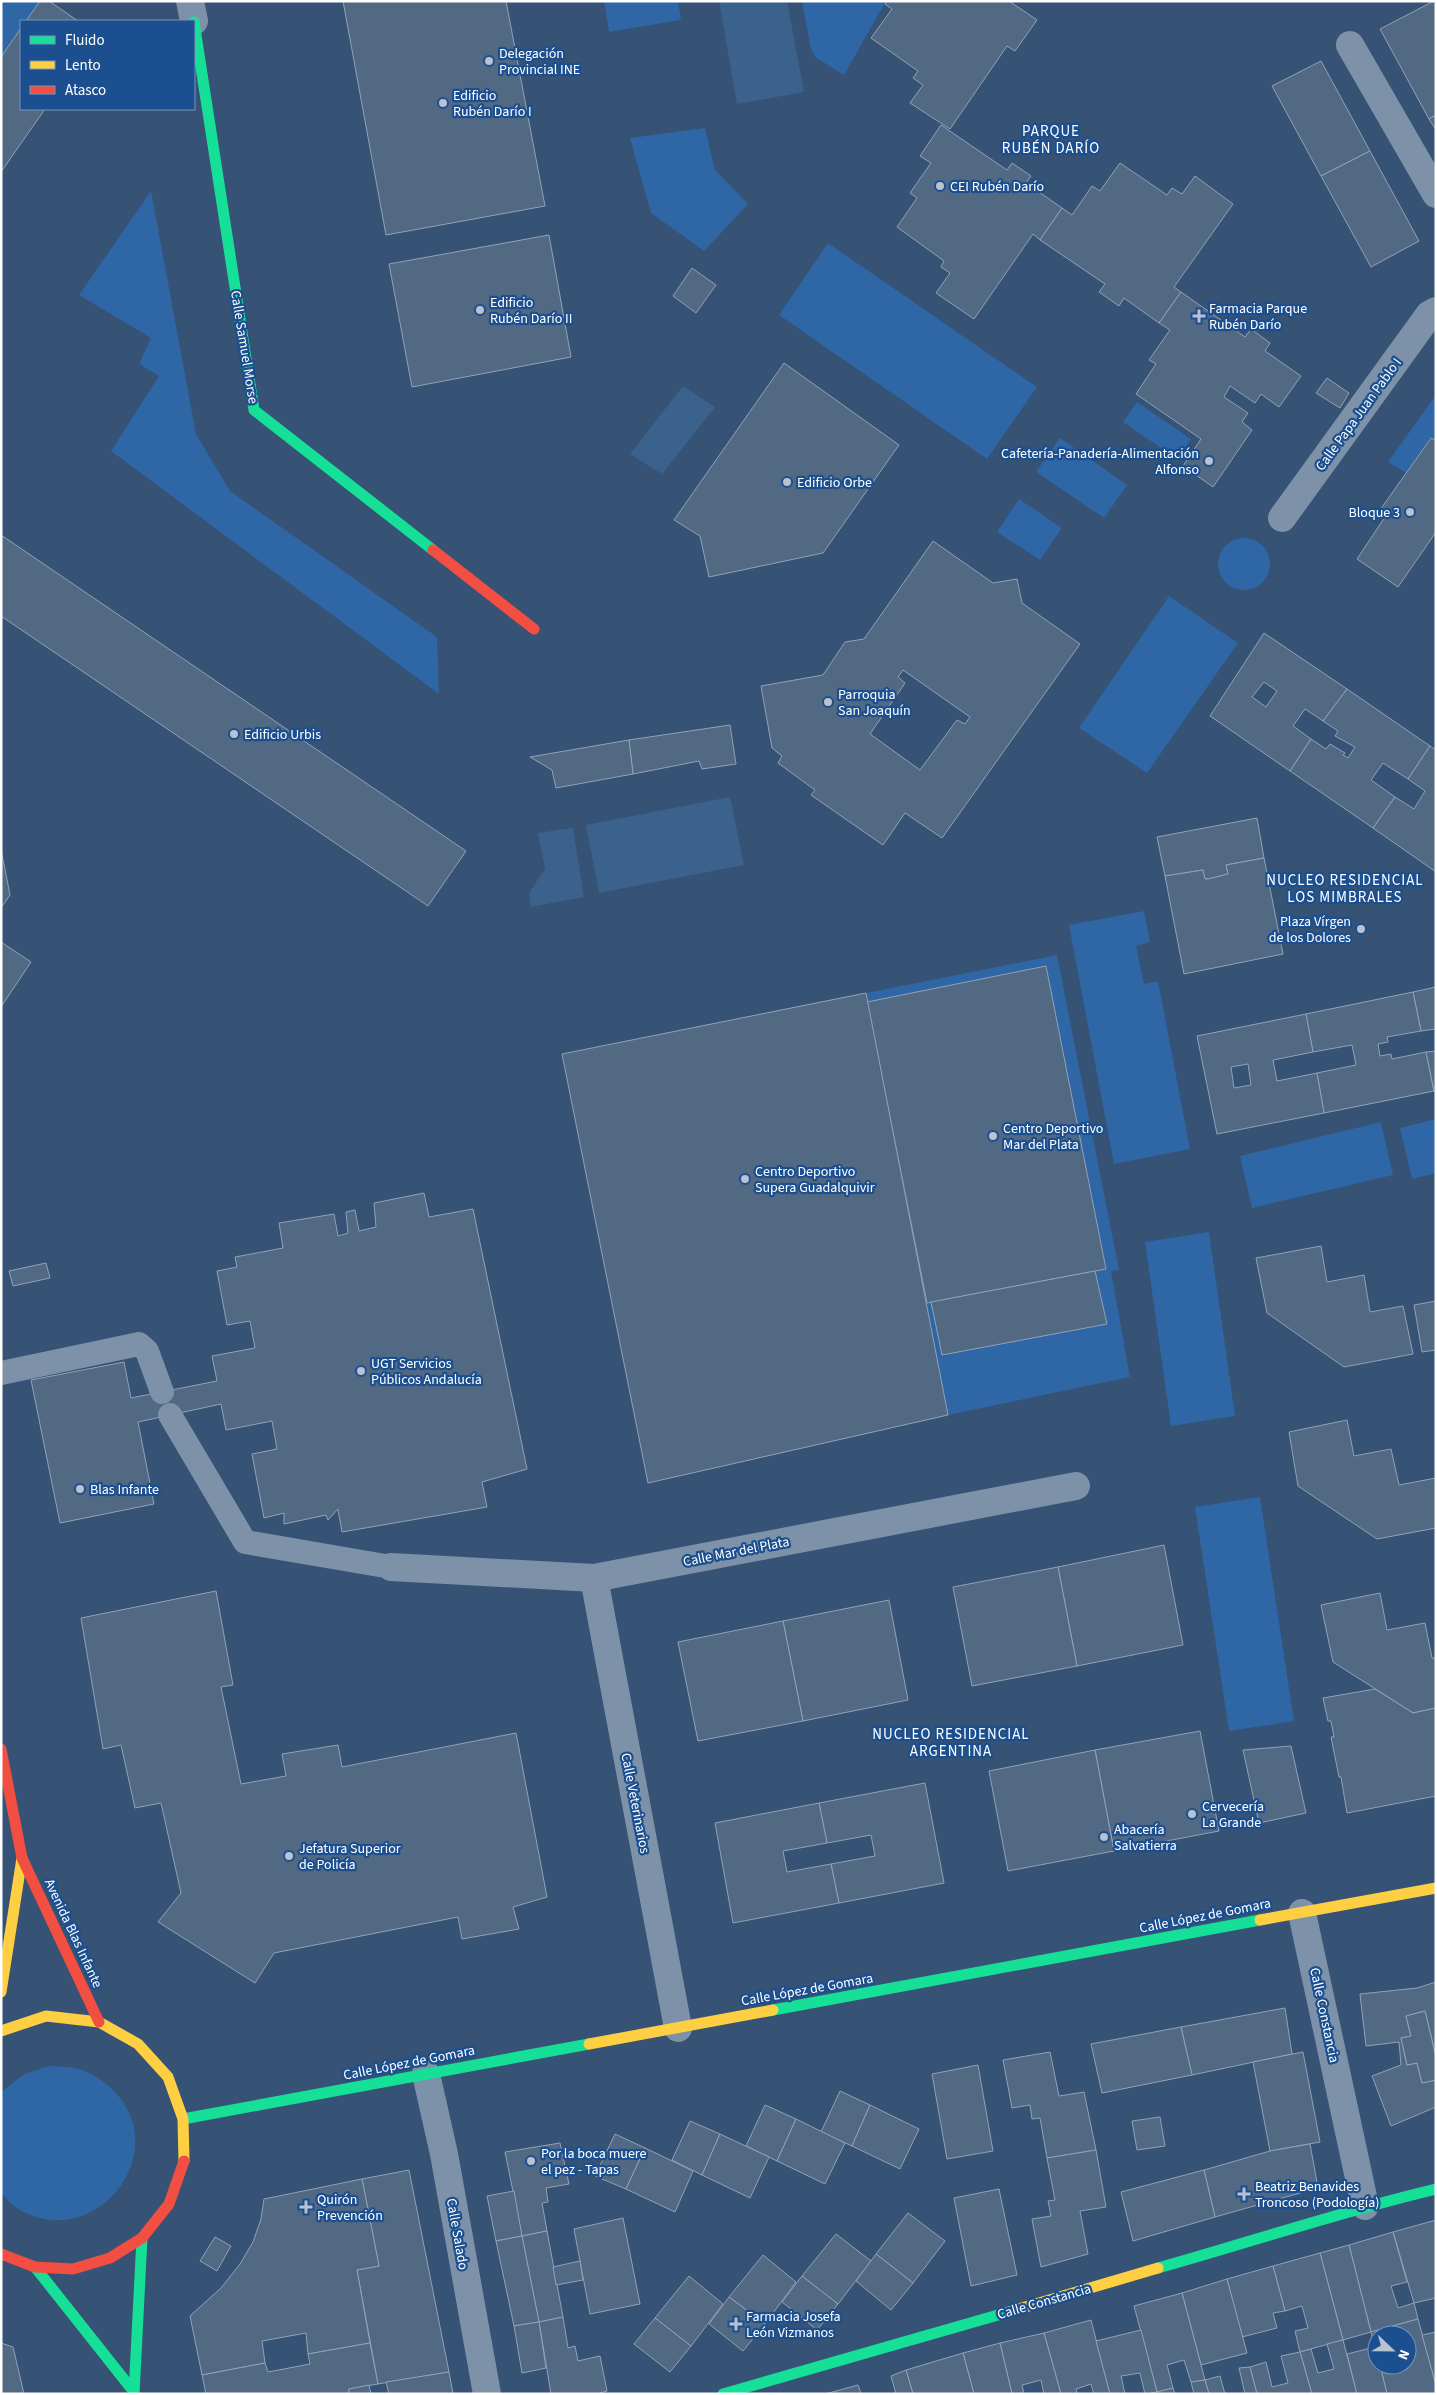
<svg xmlns="http://www.w3.org/2000/svg" width="1437" height="2395" font-family="'Source Sans 3',sans-serif">
	<style>
		.green { fill: #2f66a5 }
		.water { fill: #3b618d }
		.building { fill: #526984; stroke: #92a2b6; fill-rule: evenodd }
		.lines { fill: none; stroke-linecap: round; stroke-linejoin: round }
		.lane { stroke: #7d92a8; stroke-width: 24 }
		.street { stroke: #7d92a8; stroke-width: 28 }
		.fast { stroke: #16e098; stroke-width: 11 }
		.slow { stroke: #ffcf43; stroke-width: 11 }
		.jam { stroke: #f24e42; stroke-width: 11 }
		.poi-dot { fill: #b9c2ce; stroke: #1b4f8f; stroke-width: 2 }
		.labels { text-anchor: middle; stroke-width: 4.5; stroke-linejoin: round; paint-order: stroke }
		.poi-label { font-size: 14px; fill: #fff; stroke: #1b4f8f; text-anchor: start }
		.street-label { font-size: 14px; fill: #fff; stroke: #1b4f8f }
		.neighbourhood-label { font-size: 15px; letter-spacing: 1px; fill: #fff; stroke: #1b4f8f }
	</style>
	<rect width="100%" height="100%" fill="#365274"/>
	<!-- green -->
	<g class="green">
		<polygon points="1,1 40,1 26,21 21,21 21,28 1,57"/>
		<polygon points="604,1 678,1 681,20 609,32"/>
		<polygon points="802,1 886,1 844,75 815,57 811,49"/>
		<polygon points="705,128 715,170 748,204 704,251 651,213 630,138"/>
		<polygon points="151,191 196,434 230,491 437,637 439,694 111,451 159,376 139,364 151,338 79,295"/>
		<polygon points="828,243 1037,387 987,459 779,315"/>
		<polygon points="1436,395 1436,440 1430,438 1406,473 1388,462"/>
		<polygon points="1137,402 1191,439 1177,459 1123,422"/>
		<polygon points="1060,438 1127,485 1104,518 1036,472"/>
		<polygon points="1019,499 1062,528 1040,560 997,532"/>
		<circle cx="1244" cy="564" r="26"/>
		<polygon points="1169,596 1238,643 1147,773 1079,728"/>
		<polygon points="1144,911 1150,942 1136,946 1144,984 1158,981 1190,1149 1114,1164 1069,925"/>
		<polygon points="1057,955 1119,1270 1111,1271 1130,1377 948,1415 866,993"/>
		<polygon points="1436,1119 1436,1173 1412,1179 1400,1128"/>
		<polygon points="1381,1122 1393,1175 1252,1208 1240,1156"/>
		<polygon points="1209,1232 1235,1416 1171,1426 1145,1242"/>
		<polygon points="1260,1497 1294,1721 1229,1731 1195,1507"/>
		<path d="M48,2066C57,2067 67,2066 75,2068C89,2071 101,2079 111,2088C177,2150 96,2255 18,2209C12,2205 6,2198 1,2193V2092L23,2075Z"/>
	</g>
	<!-- water -->
	<g class="water">
		<polygon points="719,1 787,1 804,92 737,104"/>
		<polygon points="683,386 715,407 662,474 630,454"/>
		<polygon points="730,797 744,865 599,893 586,825"/>
		<polygon points="573,828 584,897 531,907 529,893 545,869 538,833"/>
	</g>
	<!-- building -->
	<g class="building">
		<polygon points="40,1 49,1 78,21 26,21"/>
		<polygon points="343,1 506,1 545,206 386,235"/>
		<polygon points="887,1 1009,1 1037,20 1015,51 1007,46 950,129 910,103 923,85 913,78 918,71 871,38 892,9 885,4"/>
		<polygon points="1434,1 1436,1 1436,115 1429,119 1380,29"/>
		<polygon points="21,28 21,109 45,109 1,172 1,57"/>
		<polygon points="1321,61 1370,151 1321,176 1272,86"/>
		<polygon points="1436,115 1436,130 1429,119"/>
		<polygon points="941,125 1007,170 1012,163 1031,176 1026,183 1062,208 1040,240 1033,234 974,319 936,293 950,273 941,267 944,261 897,227 917,198 910,193 931,163 920,156"/>
		<polygon points="1370,151 1419,241 1371,267 1321,176"/>
		<polygon points="1120,163 1167,195 1172,188 1182,194 1195,176 1233,204 1174,287 1181,292 1159,323 1124,298 1119,306 1099,292 1105,284 1040,240 1062,208 1072,215 1092,186 1100,191"/>
		<polygon points="549,235 571,357 412,387 389,264"/>
		<polygon points="692,268 716,285 696,313 673,296"/>
		<polygon points="1181,292 1245,337 1251,329 1270,343 1265,351 1301,376 1279,407 1261,394 1255,403 1230,386 1224,397 1248,413 1242,422 1252,430 1213,487 1183,466 1201,439 1136,394 1156,364 1149,360 1170,330 1159,323"/>
		<polygon points="784,363 899,445 823,553 709,577 700,536 674,520"/>
		<polygon points="1327,378 1349,393 1340,408 1316,393"/>
		<polygon points="1431,438 1436,440 1436,532 1398,587 1357,559 1387,514 1380,510"/>
		<polygon points="1,535 466,851 428,906 1,616"/>
		<path d="M933,541L993,583L1017,579L1022,603L1080,644L942,838L905,813L883,845L811,795L815,790L778,763L782,756L772,748L761,686L823,675L845,642L864,639ZM903,670L970,717L965,724L957,720L920,770L870,734L905,683L898,677Z"/>
		<path d="M1264,633L1347,689L1323,721L1305,709L1293,726L1311,739L1290,771L1210,716ZM1264,682L1277,691L1266,707L1252,697Z"/>
		<polygon points="1347,689 1430,746 1408,779 1383,763 1371,780 1395,797 1373,828 1290,771 1311,739 1326,749 1330,744 1345,753 1343,755 1348,758 1355,747 1335,736 1338,731 1323,721"/>
		<polygon points="730,725 736,764 702,769 699,761 633,774 629,740"/>
		<polygon points="629,740 633,774 556,788 552,770 530,757"/>
		<polygon points="1430,746 1436,750 1436,872 1373,828 1395,797 1414,809 1425,791 1408,779"/>
		<polygon points="1257,818 1264,858 1226,865 1228,874 1208,879 1205,879 1203,870 1165,876 1157,837"/>
		<polygon points="1,849 10,895 1,908"/>
		<polygon points="1264,858 1283,954 1184,974 1165,876 1203,870 1205,879 1208,879 1228,874 1226,865"/>
		<polygon points="1,942 31,962 1,1007"/>
		<polygon points="1046,966 1106,1269 927,1303 867,1002"/>
		<polygon points="1436,987 1436,1029 1421,1031 1413,992"/>
		<polygon points="1413,992 1421,1031 1387,1037 1388,1042 1378,1044 1380,1056 1391,1054 1392,1059 1426,1052 1434,1091 1324,1113 1317,1073 1356,1065 1352,1045 1313,1052 1306,1014"/>
		<polygon points="866,993 948,1415 648,1483 562,1054"/>
		<path d="M1306,1014L1313,1052L1273,1060L1277,1081L1317,1073L1324,1113L1217,1134L1197,1036ZM1248,1064L1251,1085L1234,1088L1231,1067Z"/>
		<polygon points="1436,1051 1436,1091 1434,1091 1426,1052"/>
		<polygon points="424,1193 429,1217 473,1209 527,1469 482,1482 487,1507 342,1532 338,1509 328,1520 326,1515 284,1524 284,1513 264,1518 252,1454 277,1449 272,1421 226,1430 221,1404 138,1422 154,1504 60,1523 31,1380 124,1362 131,1398 217,1381 212,1356 255,1348 250,1321 227,1325 217,1271 237,1267 235,1257 283,1248 279,1223 334,1214 338,1236 348,1233 346,1212 355,1210 359,1231 376,1227 374,1203"/>
		<polygon points="1321,1246 1327,1282 1364,1275 1370,1312 1403,1306 1413,1354 1344,1367 1267,1313 1256,1258"/>
		<polygon points="46,1263 50,1278 13,1286 9,1271"/>
		<polygon points="1095,1271 1107,1324 942,1355 931,1302"/>
		<polygon points="1436,1301 1436,1350 1422,1352 1414,1305"/>
		<polygon points="1347,1420 1354,1456 1391,1449 1399,1485 1436,1478 1436,1528 1377,1539 1298,1486 1289,1432"/>
		<polygon points="1164,1545 1183,1645 1077,1666 1058,1567"/>
		<polygon points="1058,1567 1077,1666 972,1686 953,1587"/>
		<polygon points="216,1591 233,1685 221,1687 241,1784 286,1776 282,1754 338,1745 342,1767 516,1733 547,1897 513,1907 519,1929 462,1939 458,1917 274,1953 255,1983 158,1922 181,1893 161,1803 135,1808 121,1745 103,1749 81,1618"/>
		<polygon points="1380,1593 1387,1630 1425,1623 1432,1658 1436,1658 1436,1708 1413,1713 1333,1662 1321,1605"/>
		<polygon points="889,1600 908,1700 803,1721 783,1621"/>
		<polygon points="783,1621 803,1721 698,1741 678,1642"/>
		<polygon points="1375,1689 1413,1713 1436,1708 1436,1796 1347,1813 1341,1777 1339,1777 1331,1737 1334,1737 1331,1721 1328,1721 1323,1698"/>
		<polygon points="1200,1731 1219,1831 1114,1851 1095,1750"/>
		<polygon points="1291,1746 1306,1813 1259,1823 1243,1750"/>
		<polygon points="1095,1750 1114,1851 1008,1871 989,1771"/>
		<polygon points="925,1783 944,1883 839,1903 831,1864 875,1856 871,1835 827,1843 819,1803"/>
		<polygon points="819,1803 827,1843 783,1851 787,1872 831,1864 839,1903 733,1923 715,1823"/>
		<polygon points="1436,1982 1436,2057 1425,2011 1406,2016 1411,2036 1401,2038 1407,2065 1417,2063 1422,2083 1436,2080 1436,2107 1391,2126 1372,2076 1401,2065 1399,2042 1366,2046 1360,1994 1417,1988"/>
		<polygon points="1285,2008 1292,2054 1192,2075 1181,2027"/>
		<polygon points="1425,2011 1436,2057 1436,2080 1422,2083 1417,2063 1407,2065 1401,2038 1411,2036 1406,2016"/>
		<polygon points="1181,2027 1192,2075 1102,2093 1091,2044"/>
		<polygon points="1050,2052 1059,2096 1084,2092 1096,2150 1047,2158 1040,2118 1032,2119 1030,2105 1012,2108 1003,2060"/>
		<polygon points="1303,2052 1320,2142 1270,2151 1253,2062"/>
		<polygon points="978,2065 993,2151 947,2159 932,2074"/>
		<polygon points="840,2091 870,2105 852,2146 821,2132"/>
		<polygon points="765,2105 796,2119 777,2161 746,2146"/>
		<polygon points="870,2105 919,2129 900,2169 852,2146"/>
		<polygon points="1160,2117 1165,2146 1137,2150 1132,2121"/>
		<polygon points="796,2119 845,2143 825,2184 777,2161"/>
		<polygon points="690,2121 720,2134 702,2175 672,2160"/>
		<polygon points="615,2134 645,2148 626,2189 595,2176"/>
		<polygon points="720,2134 769,2157 750,2198 702,2175"/>
		<polygon points="560,2143 569,2184 546,2188 548,2202 542,2203 547,2231 522,2236 505,2152"/>
		<polygon points="1310,2144 1318,2188 1215,2217 1204,2170 1270,2151"/>
		<polygon points="645,2148 693,2171 675,2212 626,2189"/>
		<polygon points="1096,2150 1106,2207 1080,2211 1088,2254 1041,2267 1032,2219 1051,2216 1048,2201 1055,2200 1047,2158"/>
		<polygon points="409,2170 449,2372 378,2384 357,2270 379,2266 362,2179"/>
		<polygon points="1204,2170 1215,2217 1133,2241 1121,2192"/>
		<polygon points="362,2179 379,2266 357,2270 370,2343 308,2354 306,2333 262,2341 265,2363 202,2375 190,2316 221,2288 240,2264 253,2242 261,2219 264,2199"/>
		<polygon points="999,2189 1017,2275 971,2286 954,2198"/>
		<polygon points="514,2191 522,2236 496,2241 487,2196"/>
		<polygon points="908,2213 945,2241 913,2283 876,2254"/>
		<polygon points="623,2218 640,2304 590,2314 574,2229"/>
		<polygon points="1436,2220 1436,2298 1414,2303 1393,2232"/>
		<polygon points="547,2231 563,2317 539,2322 522,2236"/>
		<polygon points="1393,2232 1407,2282 1391,2286 1398,2308 1414,2303 1418,2319 1371,2332 1349,2245"/>
		<polygon points="836,2234 871,2261 838,2304 802,2276"/>
		<polygon points="522,2236 539,2322 514,2326 496,2241"/>
		<polygon points="215,2237 231,2246 217,2271 200,2261"/>
		<polygon points="1349,2245 1371,2332 1343,2340 1320,2253"/>
		<polygon points="1320,2253 1343,2340 1300,2352 1295,2331 1308,2328 1302,2306 1285,2311 1273,2266"/>
		<polygon points="876,2254 913,2283 891,2310 856,2281"/>
		<polygon points="763,2255 796,2282 765,2324 729,2297"/>
		<polygon points="580,2261 583,2280 556,2285 553,2267"/>
		<polygon points="1273,2266 1285,2311 1273,2313 1277,2328 1242,2337 1227,2279"/>
		<polygon points="689,2276 723,2304 691,2346 655,2318"/>
		<polygon points="802,2276 838,2304 817,2330 782,2302"/>
		<polygon points="1227,2279 1247,2353 1201,2365 1182,2293"/>
		<polygon points="1182,2293 1205,2380 1191,2382 1184,2360 1167,2365 1173,2388 1157,2392 1134,2306"/>
		<polygon points="729,2297 765,2324 743,2351 709,2324"/>
		<polygon points="563,2317 568,2348 575,2346 578,2361 600,2356 607,2391 597,2394 551,2394 539,2322"/>
		<polygon points="655,2318 691,2346 670,2372 634,2344"/>
		<polygon points="1418,2319 1436,2385 1436,2394 1387,2394 1380,2365 1407,2365 1407,2335 1377,2335 1377,2355 1371,2332"/>
		<polygon points="1091,2320 1110,2394 1094,2394 1091,2384 1076,2389 1077,2394 1061,2394 1044,2333"/>
		<polygon points="539,2322 546,2368 522,2373 514,2326"/>
		<polygon points="1141,2330 1157,2392 1145,2394 1140,2373 1121,2376 1125,2394 1110,2394 1096,2341"/>
		<polygon points="1436,2332 1436,2385 1422,2335"/>
		<polygon points="1044,2333 1061,2394 1044,2394 1041,2380 1022,2385 1024,2394 1012,2394 1000,2343"/>
		<polygon points="1343,2340 1357,2394 1312,2394 1300,2352 1311,2349 1318,2373 1334,2369 1327,2344"/>
		<polygon points="1,2343 13,2347 24,2394 1,2394"/>
		<polygon points="370,2343 378,2384 349,2389 349,2394 206,2394 202,2375 265,2363 268,2372 310,2364 308,2354"/>
		<polygon points="1000,2343 1012,2394 974,2394 963,2353"/>
		<polygon points="1375,2347 1377,2365 1380,2365 1387,2394 1357,2394 1347,2354"/>
		<polygon points="1300,2352 1312,2394 1257,2394 1250,2367 1266,2362 1272,2387 1288,2383 1281,2356"/>
		<polygon points="963,2353 974,2394 913,2394 906,2370"/>
		<polygon points="1250,2367 1257,2394 1245,2394 1239,2368"/>
		<polygon points="906,2370 913,2394 896,2394 891,2376"/>
		<polygon points="449,2372 453,2394 389,2394 386,2382"/>
		<polygon points="1220,2376 1225,2394 1209,2394 1205,2380"/>
		<polygon points="1205,2380 1209,2394 1194,2394 1191,2382"/>
		<polygon points="369,2385 371,2394 349,2394 349,2389"/>
		<polygon points="858,2385 861,2394 825,2394 829,2393"/>
		<polygon points="1173,2388 1175,2394 1158,2394 1157,2392"/>
	</g>
	<g class="lines">
		<!-- lane -->
		<g class="lane">
			<polyline points="1,1373 139,1344 147,1351 162,1392"/>
			<polyline points="170,1415 245,1542 391,1567"/>
		</g>
		<!-- street -->
		<g class="street">
			<polyline points="190,1 194,21"/>
			<polyline points="1350,45 1436,194"/>
			<polyline points="1282,518 1429,315 1436,311"/>
			<polyline points="391,1567 594,1578 1076,1486"/>
			<polyline points="594,1578 678,2028"/>
			<polyline points="1302,1913 1365,2206"/>
			<polyline points="426,2074 444,2154 487,2394"/>
		</g>
		<!-- fast -->
		<g class="fast">
			<polyline points="194,22 254,410 433,550"/>
			<polyline points="773,2010 1260,1920"/>
			<polyline points="183,2119 589,2044"/>
			<polyline points="35,2267 134,2392"/>
			<path d="M1158,2268C1251,2242 1342,2211 1436,2189"/>
			<polyline points="134,2394 142,2238"/>
			<polyline points="723,2394 1012,2311"/>
		</g>
		<!-- slow -->
		<g class="slow">
			<polyline points="1260,1920 1436,1888"/>
			<polyline points="1,1992 22,1858"/>
			<polyline points="1,2031 46,2016 99,2022 138,2044 168,2077 183,2119 184,2161"/>
			<polyline points="589,2044 773,2010"/>
			<polyline points="1012,2311 1158,2268"/>
		</g>
		<!-- jam -->
		<g class="jam">
			<polyline points="433,550 534,629"/>
			<polyline points="1,1749 22,1858 99,2022"/>
			<polyline points="1,2254 35,2267 73,2269 110,2258 142,2238 169,2204 184,2161"/>
		</g>
	</g>
	<!-- markers -->
	<g class="poi-dot">
		<circle cx="489" cy="61" r="5"/>
		<circle cx="443" cy="103" r="5"/>
		<circle cx="940" cy="186" r="5"/>
		<circle cx="480" cy="310" r="5"/>
		<path d="M1196.5 308.5h5v5h5v5h-5v5h-5v-5h-5v-5h5z"/>
		<circle cx="1209" cy="461" r="5"/>
		<circle cx="787" cy="482" r="5"/>
		<circle cx="1410" cy="512" r="5"/>
		<circle cx="828" cy="702" r="5"/>
		<circle cx="234" cy="734" r="5"/>
		<circle cx="1361" cy="929" r="5"/>
		<circle cx="993" cy="1136" r="5"/>
		<circle cx="745" cy="1179" r="5"/>
		<circle cx="361" cy="1371" r="5"/>
		<circle cx="80" cy="1489" r="5"/>
		<circle cx="1192" cy="1814" r="5"/>
		<circle cx="1104" cy="1837" r="5"/>
		<circle cx="289" cy="1856" r="5"/>
		<circle cx="531" cy="2161" r="5"/>
		<path d="M1241.5 2186.5h5v5h5v5h-5v5h-5v-5h-5v-5h5z"/>
		<path d="M303.5 2199.5h5v5h5v5h-5v5h-5v-5h-5v-5h5z"/>
		<path d="M733.5 2316.5h5v5h5v5h-5v5h-5v-5h-5v-5h5z"/>
	</g>
	<g class="labels">
		<!-- poi labels -->
		<g class="poi-label">
			<text x="499" y="58">Delegación<tspan x="499" dy="16">Provincial INE</tspan></text>
			<text x="453" y="100">Edificio<tspan x="453" dy="16">Rubén Darío I</tspan></text>
			<text x="950" y="191">CEI Rubén Darío</text>
			<text x="490" y="307">Edificio<tspan x="490" dy="16">Rubén Darío II</tspan></text>
			<text x="1209" y="313">Farmacia Parque<tspan x="1209" dy="16">Rubén Darío</tspan></text>
			<text x="1199" y="458" text-anchor="end">Cafetería-Panadería-Alimentación<tspan x="1199" dy="16">Alfonso</tspan></text>
			<text x="797" y="487">Edificio Orbe</text>
			<text x="1400" y="517" text-anchor="end">Bloque 3</text>
			<text x="838" y="699">Parroquia<tspan x="838" dy="16">San Joaquín</tspan></text>
			<text x="244" y="739">Edificio Urbis</text>
			<text x="1351" y="926" text-anchor="end">Plaza Vírgen<tspan x="1351" dy="16">de los Dolores</tspan></text>
			<text x="1003" y="1133">Centro Deportivo<tspan x="1003" dy="16">Mar del Plata</tspan></text>
			<text x="755" y="1176">Centro Deportivo<tspan x="755" dy="16">Supera Guadalquivir</tspan></text>
			<text x="371" y="1368">UGT Servicios<tspan x="371" dy="16">Públicos Andalucía</tspan></text>
			<text x="90" y="1494">Blas Infante</text>
			<text x="1202" y="1811">Cervecería<tspan x="1202" dy="16">La Grande</tspan></text>
			<text x="1114" y="1834">Abacería<tspan x="1114" dy="16">Salvatierra</tspan></text>
			<text x="299" y="1853">Jefatura Superior<tspan x="299" dy="16">de Policía</tspan></text>
			<text x="541" y="2158">Por la boca muere<tspan x="541" dy="16">el pez - Tapas</tspan></text>
			<text x="1255" y="2191">Beatriz Benavides<tspan x="1255" dy="16">Troncoso (Podología)</tspan></text>
			<text x="317" y="2204">Quirón<tspan x="317" dy="16">Prevención</tspan></text>
			<text x="746" y="2321">Farmacia Josefa<tspan x="746" dy="16">León Vizmanos</tspan></text>
		</g>
		<!-- street labels -->
		<g class="street-label">
			<text transform="translate(245 347) rotate(81)" y="5">Calle Samuel Morse</text>
			<text transform="translate(1358 414) rotate(-54)" y="5">Calle Papa Juan Pablo I</text>
			<text transform="translate(736 1551) rotate(-11)" y="5">Calle Mar del Plata</text>
			<text transform="translate(636 1803) rotate(79)" y="5">Calle Veterinarios</text>
			<text transform="translate(1205 1915) rotate(-11)" y="5">Calle López de Gomara</text>
			<text transform="translate(74 1933) rotate(65)" y="5">Avenida Blas Infante</text>
			<text transform="translate(807 1989) rotate(-10)" y="5">Calle López de Gomara</text>
			<text transform="translate(1325 2015) rotate(78)" y="5">Calle Constancia</text>
			<text transform="translate(409 2062) rotate(-11)" y="5">Calle López de Gomara</text>
			<text transform="translate(458 2234) rotate(80)" y="5">Calle Salado</text>
			<text transform="translate(1044 2301) rotate(-16)" y="5">Calle Constancia</text>
		</g>
		<!-- neighbourhood labels -->
		<g class="neighbourhood-label">
			<text x="1051" y="136">PARQUE<tspan x="1051" dy="17">RUBÉN DARÍO</tspan></text>
			<text x="1345" y="885">NUCLEO RESIDENCIAL<tspan x="1345" dy="17">LOS MIMBRALES</tspan></text>
			<text x="951" y="1739">NUCLEO RESIDENCIAL<tspan x="951" dy="17">ARGENTINA</tspan></text>
		</g>
	</g>
	<!-- border -->
	<rect width="1437" height="2395" fill="none" stroke="#ffffff" stroke-width="5"/>
	<!-- legend -->
	<rect x="20" y="20" width="175" height="90" fill="#1b4f8f" stroke="#7695bc"/>
	<rect x="30" y="36" width="25" height="8" fill="#16e098" stroke="#7695bc"/>
	<text x="65" y="45" font-size="15" fill="#ffffff">Fluido</text>
	<rect x="30" y="61" width="25" height="8" fill="#ffcf43" stroke="#7695bc"/>
	<text x="65" y="70" font-size="15" fill="#ffffff">Lento</text>
	<rect x="30" y="86" width="25" height="8" fill="#f24e42" stroke="#7695bc"/>
	<text x="65" y="95" font-size="15" fill="#ffffff">Atasco</text>
	<!-- north arrow -->
	<g transform="translate(1392 2350) rotate(112)"><circle r="24" fill="#1b4f8f" stroke="#7695bc"/>
	<path d="M0-4L9 19L0 12L-9 19Z" fill="#b9c2ce"/>
	<text y="-8" font-size="14" font-weight="bold" text-anchor="middle" fill="#ffffff">N</text>
	</g>
</svg>
